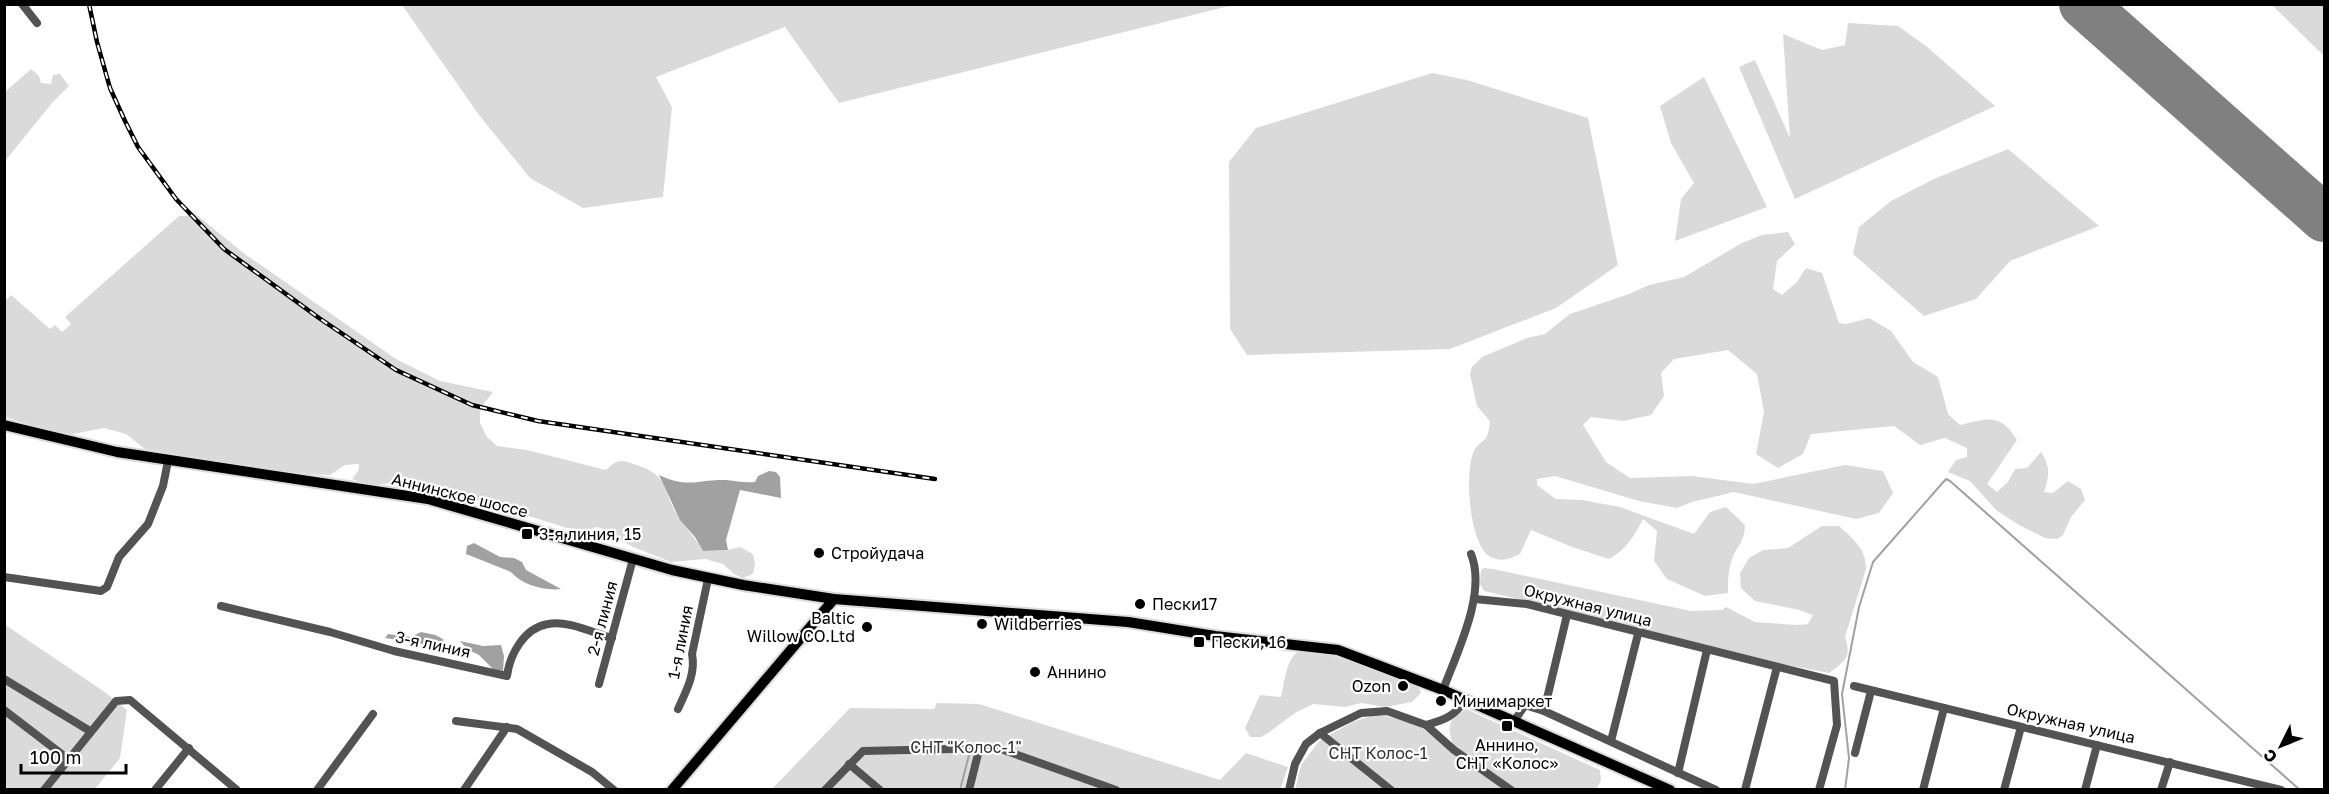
<svg xmlns="http://www.w3.org/2000/svg" width="2329" height="794" font-family="'Golos Text',sans-serif">
	<style>
		.green { fill: #dadada }
		.water { fill: #a1a1a1 }
		.lines { fill: none; stroke-linecap: round; stroke-linejoin: round }
		.stream { stroke: #a1a1a1; stroke-width: 2 }
		.runway { stroke: #808080; stroke-width: 48 }
		.major-casing { stroke: #dbdbdb; stroke-width: 14 }
		.minor { stroke: #535353; stroke-width: 8 }
		.major { stroke: #000; stroke-width: 10 }
		.rail-casing { stroke: #000; stroke-width: 4.5 }
		.rail { stroke: #fff; stroke-width: 2; stroke-dasharray: 7; stroke-linecap: butt }
		.poi-dot { fill: #000; stroke: #fff; stroke-width: 2 }
		.labels { text-anchor: middle; stroke-width: 4.5; stroke-linejoin: round; paint-order: stroke }
		.street-label { font-size: 16px; fill: #000; stroke: #fff }
		.poi-label { font-size: 16px; fill: #000; stroke: #fff; text-anchor: start }
		.park-label { font-size: 16px; fill: #313131; stroke: #fff }
	</style>
	<rect width="100%" height="100%" fill="#fff"/>
	<!-- green -->
	<g class="green">
		<polygon points="402,5 1233,5 839,103 785,27 656,77 672,107 663,197 583,208 530,178 479,115"/>
		<polygon points="2272,5 2324,5 2324,56"/>
		<polygon points="1848,23 1898,26 1926,46 1995,106 1795,199 1739,67 1755,60 1790,138 1783,34 1822,50 1845,45"/>
		<polygon points="31,69 39,76 41,83 51,84 53,75 60,74 69,86 52,103 5,161 5,92"/>
		<polygon points="1432,73 1467,80 1588,118 1618,265 1556,308 1450,349 1247,355 1230,329 1229,162 1256,128"/>
		<polygon points="1704,77 1767,207 1675,241 1681,199 1694,183 1671,143 1660,106"/>
		<polygon points="2008,149 2099,226 2010,261 1976,299 1924,316 1853,254 1859,227 1891,201 1936,178"/>
		<path d="M192,211L242,252L396,359L440,381L493,392L483,405L480,412V423L487,437L497,446L527,450L606,470C615,461 619,459 631,463C674,476 659,490 681,520C688,531 696,539 703,551L728,550L740,547L753,554L755,564L753,574L743,578L734,574L723,564L705,559L671,562L633,547L601,528L596,527L589,530L567,528L474,499L405,488L393,482C379,486 366,485 352,479L358,471L359,464L345,465L330,475L301,474L145,449L126,434L104,428L73,434L59,433L5,417L4,302L11,295L50,329L55,325L62,332L71,324L65,317L179,216H186Z"/>
		<path d="M1788,232L1795,244L1777,261L1773,289L1782,295L1797,282L1806,268L1822,273L1839,323L1846,324L1869,318L1891,331L1913,362L1938,377L1948,414L1960,425C1987,419 2000,412 2017,440L1987,484L1997,492L2008,482L2015,469L2027,468L2041,452C2051,467 2049,476 2044,492L2053,493L2068,481L2081,489L2085,500L2071,517L2063,535L2057,539L2045,538L2019,525L1996,510L1970,481L1948,472L1956,460L1967,457V448L1945,438L1920,445L1894,426L1811,434L1803,454L1778,468L1756,454L1764,412L1757,374L1728,350L1674,359L1661,373L1664,396L1651,415L1623,421L1591,417L1583,425L1606,462L1630,478L1692,476L1753,484L1845,465L1883,471L1893,493L1879,513L1856,519L1734,492L1692,502L1677,508L1639,501L1555,476L1537,479V485L1556,499L1582,500L1620,507L1694,534L1710,512L1726,507L1745,525C1744,546 1737,543 1732,560C1728,571 1728,581 1728,593L1705,596L1667,579L1654,561L1657,531L1643,519C1634,536 1627,549 1609,559L1572,547L1531,530L1520,554C1511,558 1503,562 1493,558C1469,551 1463,468 1475,449C1477,445 1482,442 1485,439C1489,435 1489,427 1490,421L1477,406L1470,374L1472,367L1482,357L1527,338L1545,334L1570,314L1629,294L1649,285L1684,277L1742,243L1762,235Z"/>
		<path d="M1822,526H1839C1853,539 1866,548 1866,569L1845,637C1852,658 1845,661 1829,673L1757,659L1628,625L1484,591L1480,584L1481,570L1484,568L1493,569L1691,611L1722,610L1726,607L1755,622L1797,625L1808,624L1813,615L1799,610L1755,601L1741,588L1740,573L1749,558L1763,550L1788,548Z"/>
		<polygon points="4,624 106,693 127,710 120,758 95,789 5,789"/>
		<path d="M1305,648L1393,674L1418,685L1421,693L1412,702L1385,707L1361,703L1345,707L1313,704L1295,713L1268,733L1261,737H1250L1245,728L1260,695L1281,697C1285,681 1286,653 1305,648Z"/>
		<polygon points="937,703 979,704 1220,780 1246,753 1288,767 1280,790 771,790 850,708 934,709"/>
		<path d="M1466,709L1600,770L1601,780L1596,790H1295L1301,765L1320,740L1353,722L1377,714L1415,723L1457,754C1449,735 1442,721 1466,709Z"/>
	</g>
	<!-- water -->
	<g class="water">
		<path d="M769,471L776,472L780,477L781,498L740,490L726,540L728,550L703,551L695,537L680,520L659,475C689,489 698,479 726,480C737,481 744,483 755,482L758,476Z"/>
		<path d="M474,543L500,557L514,558L522,562L526,570L561,589C544,591 522,585 511,572L466,554L467,546Z"/>
		<polygon points="421,632 435,635 443,639 444,650 418,643 385,638 388,634 411,637"/>
		<polygon points="460,641 483,646 501,645 504,656 503,671 493,669 479,655 467,649"/>
	</g>
	<g class="lines">
		<!-- stream -->
		<g class="stream">
			<polyline points="960,790 969,755"/>
			<polyline points="1845,790 1849,758 1842,694 1859,607 1873,562 1946,479 1950,481 2300,790"/>
		</g>
		<!-- runway -->
		<polyline class="runway" points="2083,4 2324,218"/>
		<defs>
			<g id="major">
				<polyline points="4,425 117,452 428,499 672,570 743,585 834,599 1128,622 1215,636 1338,650 1443,690 1670,790"/>
				<polyline points="672,790 834,599"/>
			</g>
		</defs>
		<!-- major casing -->
		<use href="#major" class="major-casing"/>
		<!-- minor -->
		<g class="minor">
			<polyline points="22,4 37,23"/>
			<polyline points="4,577 101,591 107,587 119,557 148,524 163,486 168,461"/>
			<polyline points="1475,599 1527,604 1834,681 1837,725 1819,790"/>
			<path d="M221,606L330,632L394,651L507,676C510,654 524,628 548,624C568,620 593,633 612,638"/>
			<polyline points="4,679 90,731"/>
			<polyline points="599,684 633,559"/>
			<polyline points="1854,686 2281,790"/>
			<path d="M1443,690C1457,652 1487,593 1471,554"/>
			<path d="M678,709C686,691 696,674 692,654L708,579"/>
			<polyline points="4,710 68,759"/>
			<polyline points="1544,711 1567,615"/>
			<polyline points="1515,720 1525,705 1544,711 1716,790"/>
			<polyline points="456,721 517,729 592,772 614,790"/>
			<path d="M1426,725C1444,720 1456,716 1465,699"/>
			<polyline points="1320,733 1391,790"/>
			<polyline points="1611,741 1638,634"/>
			<polyline points="1855,753 1871,691"/>
			<polyline points="849,764 880,790"/>
			<polyline points="1678,773 1707,650"/>
			<polyline points="44,790 116,701 130,700 237,790"/>
			<polyline points="155,790 189,748"/>
			<polyline points="317,790 373,714"/>
			<polyline points="464,790 507,727"/>
			<polyline points="825,790 863,751 998,748 1116,790"/>
			<polyline points="969,790 979,750"/>
			<polyline points="1289,790 1295,764 1306,744 1320,733 1361,713 1387,711 1426,725 1454,750 1511,790"/>
			<polyline points="1745,790 1777,667"/>
			<polyline points="1923,790 1944,708"/>
			<polyline points="2004,790 2021,727"/>
			<polyline points="2085,790 2097,745"/>
			<polyline points="2161,790 2170,762"/>
		</g>
		<!-- major -->
		<use href="#major" class="major"/>
		<defs>
			<polyline id="rail" points="89,4 97,42 110,88 125,121 138,147 176,199 224,249 319,318 396,370 472,405 538,421 935,479"/>
		</defs>
		<!-- rail casing -->
		<use href="#rail" class="rail-casing"/>
		<!-- rail -->
		<use href="#rail" class="rail"/>
	</g>
	<!-- markers -->
	<g class="poi-dot">
		<rect x="521" y="528" width="12" height="12" rx="3"/>
		<circle cx="819" cy="553" r="6"/>
		<circle cx="1140" cy="604" r="6"/>
		<circle cx="982" cy="624" r="6"/>
		<circle cx="867" cy="627" r="6"/>
		<rect x="1193" y="636" width="12" height="12" rx="3"/>
		<circle cx="1035" cy="672" r="6"/>
		<circle cx="1403" cy="686" r="6"/>
		<circle cx="1441" cy="701" r="6"/>
		<rect x="1501" y="720" width="12" height="12" rx="3"/>
	</g>
	<g class="labels">
		<!-- street labels -->
		<g class="street-label">
			<text transform="translate(460 495) rotate(14)" y="6">Аннинское шоссе</text>
			<text transform="translate(1588 605) rotate(14)" y="6">Окружная улица</text>
			<text transform="translate(602 618) rotate(-75)" y="6">2-я линия</text>
			<text transform="translate(680 642) rotate(-79)" y="6">1-я линия</text>
			<text transform="translate(433 644) rotate(12)" y="6">3-я линия</text>
			<text transform="translate(2071 723) rotate(13)" y="6">Окружная улица</text>
		</g>
		<!-- poi labels -->
		<g class="poi-label">
			<text x="539" y="540">3-я линия, 15</text>
			<text x="831" y="559">Стройудача</text>
			<text x="1152" y="610">Пески17</text>
			<text x="855" y="624" text-anchor="end">Baltic<tspan x="855" dy="18">Willow CO.Ltd</tspan></text>
			<text x="994" y="630">Wildberries</text>
			<text x="1211" y="648">Пески, 16</text>
			<text x="1047" y="678">Аннино</text>
			<text x="1391" y="692" text-anchor="end">Ozon</text>
			<text x="1453" y="707">Минимаркет</text>
			<text x="1507" y="751" text-anchor="middle">Аннино,<tspan x="1507" dy="18">СНТ «Колос»</tspan></text>
		</g>
		<!-- park labels -->
		<g class="park-label">
			<text x="966" y="753">СНТ "Колос-1"</text>
			<text x="1378" y="759">СНТ Колос-1</text>
		</g>
	</g>
	<!-- border -->
	<rect width="2329" height="794" fill="none" stroke="#000000" stroke-width="12"/>
	<!-- north arrow -->
	<g transform="translate(2281 746) rotate(227)" stroke="#ffffff" stroke-width="4.5" paint-order="stroke">
	<path d="M0-4.5L10 22L0 15L-10 22Z" fill="#000000"/>
	<text y="-9" font-size="16" font-weight="bold" text-anchor="middle" fill="#000000">С</text>
	</g>
	<!-- scale -->
	<path d="M21 764v9h105v-9" fill="none" stroke="#000000" stroke-width="3"/>
	<text x="30" y="764" font-size="18" fill="#000000" stroke="#ffffff" stroke-width="4.5" paint-order="stroke">100 m</text>
</svg>
